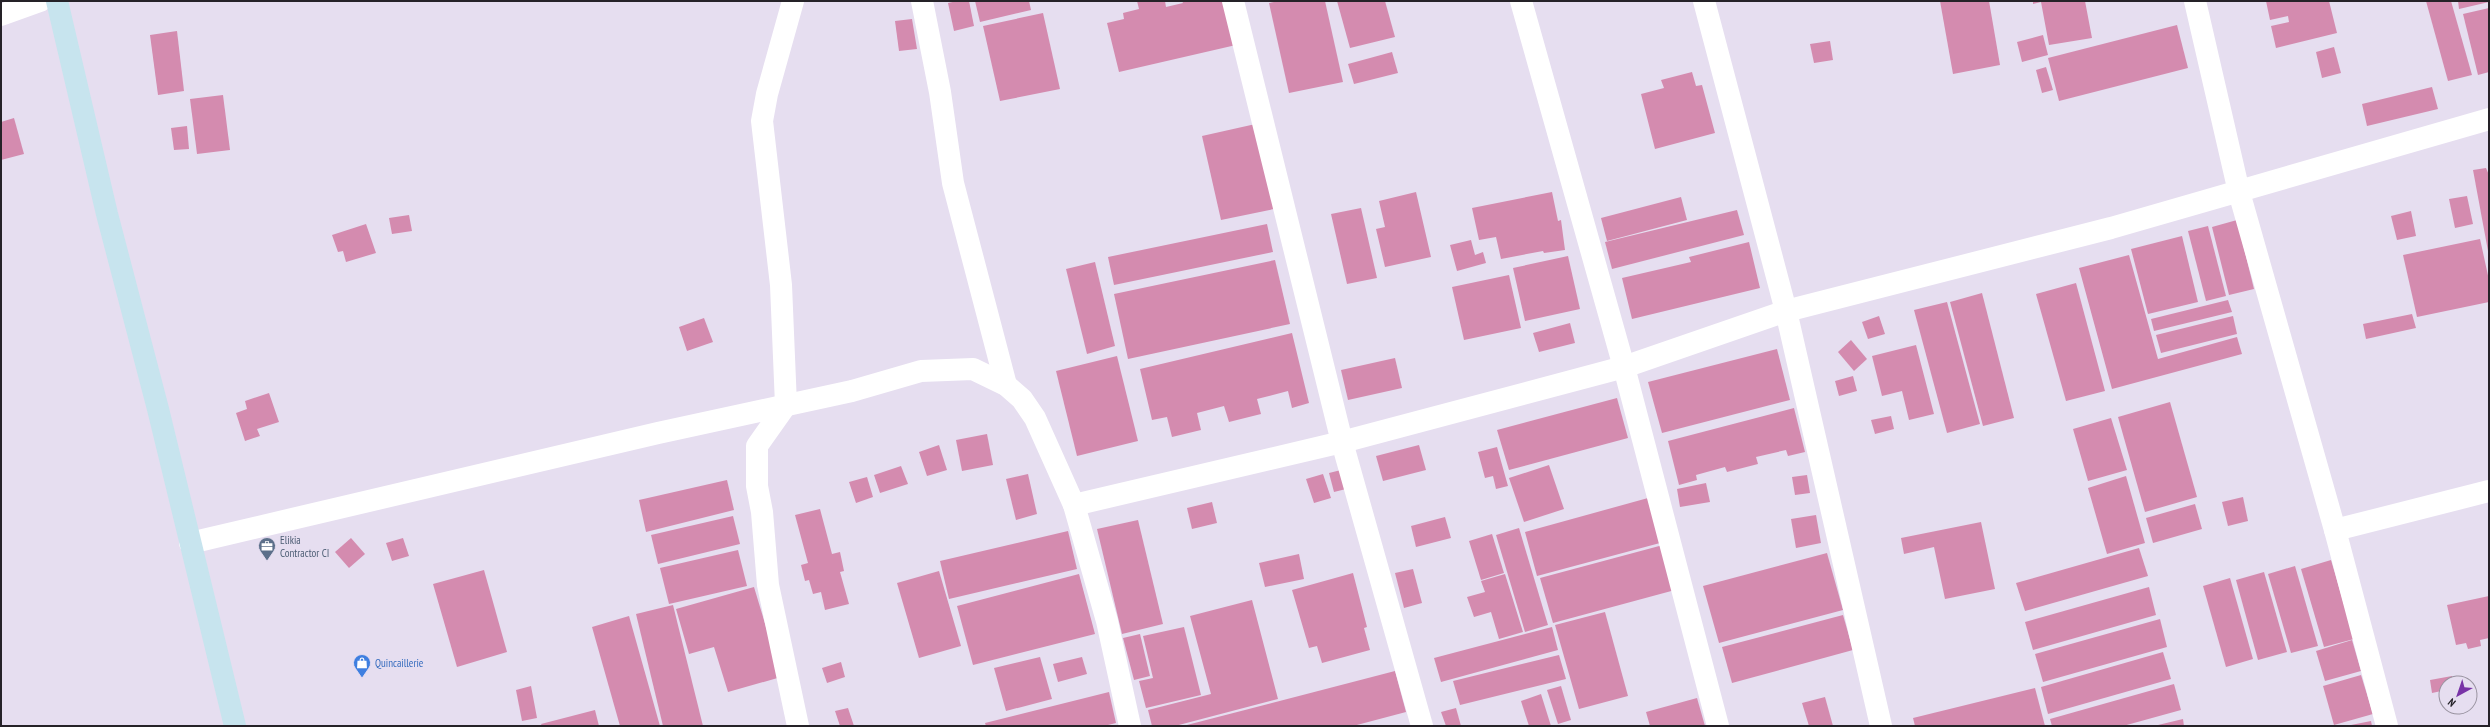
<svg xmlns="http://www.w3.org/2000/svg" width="2490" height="727" font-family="'PT Sans Narrow',sans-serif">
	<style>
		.building { fill: #d48baf }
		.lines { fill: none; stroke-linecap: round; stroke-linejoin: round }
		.street { stroke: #fff; stroke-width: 22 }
		.secondary { stroke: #c7e4ee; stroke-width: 22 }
		.labels { text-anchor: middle; stroke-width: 3; stroke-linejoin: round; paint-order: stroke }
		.service-label { font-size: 11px; fill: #4e5e75; stroke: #e6def0; text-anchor: start }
		.shop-label { font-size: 11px; fill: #366cbe; stroke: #e6def0; text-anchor: start }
	</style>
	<rect width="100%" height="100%" fill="#e6def0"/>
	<!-- building -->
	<g class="building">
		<polygon points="957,1 969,1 974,26 954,31 948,3"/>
		<polygon points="975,1 1029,1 1031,10 980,22"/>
		<polygon points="1137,1 1165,1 1166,7 1183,3 1182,1 1226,1 1236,45 1119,72 1107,23 1124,19 1123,13 1139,9"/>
		<polygon points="1279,1 1325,1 1343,82 1289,93 1269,3"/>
		<polygon points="1337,1 1385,1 1395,37 1350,48"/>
		<polygon points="1940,1 1989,1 2000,65 1953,74"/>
		<polygon points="2033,1 2085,1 2092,38 2049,45 2041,2 2033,4"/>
		<polygon points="2266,1 2329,1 2337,33 2276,48 2271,26 2289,22 2288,16 2270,20"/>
		<polygon points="2426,1 2451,1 2472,75 2448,81"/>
		<polygon points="2458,1 2489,1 2489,2 2459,9"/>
		<polygon points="2489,8 2489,72 2478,75 2463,14"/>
		<polygon points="1043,13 1060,89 1000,101 983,26"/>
		<polygon points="912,19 917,49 899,51 895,21"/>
		<polygon points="2177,25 2188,68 2059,101 2048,58"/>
		<polygon points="177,31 184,91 158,95 150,35"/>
		<polygon points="2043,35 2048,55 2022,62 2017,42"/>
		<polygon points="1830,41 1833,60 1814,63 1810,44"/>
		<polygon points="2334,47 2341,73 2322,78 2316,52"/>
		<polygon points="1392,52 1398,73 1354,84 1348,64"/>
		<polygon points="2046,67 2053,90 2042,93 2036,70"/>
		<polygon points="1692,72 1696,86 1702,85 1715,133 1655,149 1641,94 1664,88 1661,80"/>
		<polygon points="2432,87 2438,109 2367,126 2362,104"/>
		<polygon points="223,95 230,150 197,154 190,99"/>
		<polygon points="14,118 24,154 1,160 1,122"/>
		<polygon points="1260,123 1279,208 1221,220 1202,136"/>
		<polygon points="187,126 189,149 174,150 171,128"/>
		<polygon points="2486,168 2489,175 2488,251 2473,170"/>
		<polygon points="1416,192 1431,257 1385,267 1376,229 1385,227 1379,201"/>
		<polygon points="1552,192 1558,221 1561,220 1565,250 1544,253 1543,251 1501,259 1496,237 1479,240 1472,208"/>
		<polygon points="2467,196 2473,224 2455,228 2449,199"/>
		<polygon points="1681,197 1687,220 1607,241 1601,218"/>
		<polygon points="1361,208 1377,278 1347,284 1331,214"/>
		<polygon points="1737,210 1744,235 1612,269 1605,242"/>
		<polygon points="2411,211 2416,236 2397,240 2391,216"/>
		<polygon points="409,215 412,231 392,234 389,218"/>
		<polygon points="2237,220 2254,289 2229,295 2212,227"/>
		<polygon points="366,224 376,253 346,262 343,251 338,252 332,235"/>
		<polygon points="1267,224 1273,252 1114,285 1108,257"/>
		<polygon points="2208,226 2226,296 2206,301 2188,231"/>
		<polygon points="2182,236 2198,302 2148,314 2131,249"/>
		<polygon points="2480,239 2489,280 2489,302 2417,317 2403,255"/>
		<polygon points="1471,240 1475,255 1483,252 1486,263 1457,271 1450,245"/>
		<polygon points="1749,242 1760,288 1632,319 1622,278 1691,262 1689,257"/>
		<polygon points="2129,255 2158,359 2237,337 2242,354 2112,389 2079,268"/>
		<polygon points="1568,256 1580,309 1525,321 1513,268"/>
		<polygon points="1275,260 1290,324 1128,359 1114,294"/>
		<polygon points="1095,262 1115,346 1087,354 1066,269"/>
		<polygon points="1509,275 1521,328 1464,340 1452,287"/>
		<polygon points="2076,283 2105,391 2066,401 2036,294"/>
		<polygon points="1982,293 2014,418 1983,426 1950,302"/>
		<polygon points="2228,300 2232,312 2154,331 2151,319"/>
		<polygon points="1947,302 1980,424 1947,433 1914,310"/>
		<polygon points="2412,314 2416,328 2366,339 2363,324"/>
		<polygon points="1879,316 1885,334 1868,339 1862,322"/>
		<polygon points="2233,316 2237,334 2161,353 2156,335"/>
		<polygon points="704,318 713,342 687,351 679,327"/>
		<polygon points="1570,323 1575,343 1539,352 1533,333"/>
		<polygon points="1292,333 1309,403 1292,408 1288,391 1257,399 1261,414 1229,422 1224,406 1197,413 1201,430 1172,437 1167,417 1152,420 1140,369"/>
		<polygon points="1851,340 1867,359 1854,371 1838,352"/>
		<polygon points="1916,345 1934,414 1909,420 1902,391 1882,396 1872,356"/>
		<polygon points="1777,349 1790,400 1662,433 1648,382"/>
		<polygon points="1117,356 1138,441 1077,456 1056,371"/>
		<polygon points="1395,358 1402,388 1348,400 1341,370"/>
		<polygon points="1853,376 1857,391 1839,396 1835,381"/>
		<polygon points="269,393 279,422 257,429 260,436 245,441 236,413 247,409 245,401"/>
		<polygon points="1617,398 1628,438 1509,470 1497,430"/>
		<polygon points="2170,402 2197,497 2145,512 2118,417"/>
		<polygon points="1794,408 1805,452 1788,456 1786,450 1756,457 1758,464 1727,472 1725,467 1696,475 1697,480 1679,485 1668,441"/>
		<polygon points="1891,416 1894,429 1875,434 1871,420"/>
		<polygon points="2111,418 2127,470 2088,481 2073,429"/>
		<polygon points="987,434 993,465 962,471 956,440"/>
		<polygon points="939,445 947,470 927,476 919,452"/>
		<polygon points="1419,445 1426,470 1383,481 1376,456"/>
		<polygon points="1497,447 1508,486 1496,489 1493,476 1485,478 1478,452"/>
		<polygon points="1549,465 1564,509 1524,522 1509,478"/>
		<polygon points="901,466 908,484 880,493 874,475"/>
		<polygon points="1341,470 1346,489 1334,492 1329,473"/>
		<polygon points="1028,474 1037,514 1016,520 1006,479"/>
		<polygon points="1323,474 1331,498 1314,503 1306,479"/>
		<polygon points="1807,475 1810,493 1795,495 1792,477"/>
		<polygon points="2126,476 2145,543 2107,554 2088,488"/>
		<polygon points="867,477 873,497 856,503 849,482"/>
		<polygon points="727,480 734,510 646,532 639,500"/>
		<polygon points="1706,483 1710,502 1680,507 1677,489"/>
		<polygon points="2243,497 2248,521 2228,526 2222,502"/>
		<polygon points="1648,498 1660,543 1537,576 1525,532"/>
		<polygon points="1212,502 1217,523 1192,529 1187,508"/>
		<polygon points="2195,504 2202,529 2153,543 2146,518"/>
		<polygon points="820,509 832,554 840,552 844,571 840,572 849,604 825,610 821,592 813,594 809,580 805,581 801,565 808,563 795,515"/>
		<polygon points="1816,515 1821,543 1796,548 1791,519"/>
		<polygon points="733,516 740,544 658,564 651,535"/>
		<polygon points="1445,517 1451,538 1416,547 1411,526"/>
		<polygon points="1138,520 1163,624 1122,634 1097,529"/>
		<polygon points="1981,522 1995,589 1945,599 1934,547 1904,554 1901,538"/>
		<polygon points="1519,528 1548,625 1525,632 1496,535"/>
		<polygon points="1068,531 1077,569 949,599 940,561"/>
		<polygon points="1492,534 1504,573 1481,580 1469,541"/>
		<polygon points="351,538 365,554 349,568 335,552"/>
		<polygon points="403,538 409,556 392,561 386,543"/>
		<polygon points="1663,545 1675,590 1553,623 1540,578"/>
		<polygon points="2139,548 2148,576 2025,611 2016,583"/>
		<polygon points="738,550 747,586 669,604 660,568"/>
		<polygon points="1827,553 1843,610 1719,643 1703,586"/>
		<polygon points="1299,554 1304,579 1265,587 1259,563"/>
		<polygon points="2331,560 2354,639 2324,647 2301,569"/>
		<polygon points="2295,566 2318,646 2291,653 2268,574"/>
		<polygon points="1413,569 1422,603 1404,608 1395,573"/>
		<polygon points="484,570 507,652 457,667 433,584"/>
		<polygon points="939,571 961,646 919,658 897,583"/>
		<polygon points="2264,572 2287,652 2258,660 2236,580"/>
		<polygon points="1353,573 1367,627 1364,628 1370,650 1322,663 1317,646 1309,648 1292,590"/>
		<polygon points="1079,574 1095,634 973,665 957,606"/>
		<polygon points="1505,574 1523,632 1499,639 1491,612 1474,617 1467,597 1485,592 1481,581"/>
		<polygon points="2230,578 2253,659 2226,667 2203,586"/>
		<polygon points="754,587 781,677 728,692 714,647 689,654 676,609"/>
		<polygon points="2149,587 2156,615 2033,650 2025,622"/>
		<polygon points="2489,596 2489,638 2480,640 2481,646 2468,649 2466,643 2456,645 2447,605"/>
		<polygon points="1252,600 1278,699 1175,726 1152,726 1148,710 1211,694 1190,616"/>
		<polygon points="673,605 703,726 663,726 636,614"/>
		<polygon points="1605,612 1628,696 1579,709 1555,625"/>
		<polygon points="1843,615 1853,650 1732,683 1722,647"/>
		<polygon points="629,616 660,726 620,726 592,627"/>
		<polygon points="2160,619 2167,647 2043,682 2035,654"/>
		<polygon points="1184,627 1201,695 1146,708 1139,681 1153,678 1143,636"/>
		<polygon points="1552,627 1558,650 1441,682 1434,658"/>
		<polygon points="1140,634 1150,676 1134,680 1123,638"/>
		<polygon points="2352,640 2361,671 2325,681 2316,651"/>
		<polygon points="2163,652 2171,679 2048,714 2041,687"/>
		<polygon points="1559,655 1566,679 1460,705 1453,681"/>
		<polygon points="1040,657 1052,699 1006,711 994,668"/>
		<polygon points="1082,657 1087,674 1058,682 1053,664"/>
		<polygon points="841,662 845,677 827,683 822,668"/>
		<polygon points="1395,671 1406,712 1353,726 1183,726"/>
		<polygon points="2361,675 2373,714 2334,725 2323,686"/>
		<polygon points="2452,676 2453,683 2446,683 2446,690 2432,693 2430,680"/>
		<polygon points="2174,684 2181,710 2123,726 2052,726 2050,719"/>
		<polygon points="531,686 537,718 522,721 516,690"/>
		<polygon points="1561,686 1571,720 1558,724 1547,690"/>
		<polygon points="2035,688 2045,726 1915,726 1913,718"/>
		<polygon points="1109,692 1116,723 1104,726 986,726 985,723"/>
		<polygon points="1541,694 1551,726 1529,726 1521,701"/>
		<polygon points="1825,697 1833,726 1809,726 1802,703"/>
		<polygon points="1697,698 1705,726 1650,726 1646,712"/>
		<polygon points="848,708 854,726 840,726 835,711"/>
		<polygon points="1456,708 1461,726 1446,726 1441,712"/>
		<polygon points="595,710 599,726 542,726 541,724"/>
		<polygon points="2183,719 2184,726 2158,726 2158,725"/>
		<polygon points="2371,721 2372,726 2352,726 2351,725"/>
	</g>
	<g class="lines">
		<!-- street -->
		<g class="street">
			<polyline points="793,1 767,94 762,121 781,285 786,405 757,446 757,486 762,512 768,585 798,726"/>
			<polyline points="922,1 940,92 953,183 1006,385"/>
			<polyline points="1233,1 1342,442 1422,726"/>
			<polyline points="1521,1 1624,367 1718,726"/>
			<polyline points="1704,1 1786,311 1881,726"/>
			<polyline points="2195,1 2239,192 2335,530 2387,726"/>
			<polyline points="1,15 40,1"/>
			<polyline points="1074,505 1342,442 1624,367 1786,311 2111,228 2489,119"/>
			<polyline points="2335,530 2489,491"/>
			<polyline points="190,543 658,433 852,391 921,371 973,369 1006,385 1022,399 1035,418 1074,505 1107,621 1130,726"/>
		</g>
		<!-- secondary -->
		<polyline class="secondary" points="57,1 107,214 158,409 235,726"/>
	</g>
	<!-- icons -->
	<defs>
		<symbol id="office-pin" viewBox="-11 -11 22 30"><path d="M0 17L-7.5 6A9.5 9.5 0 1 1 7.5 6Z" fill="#5c6f8a" stroke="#e6def0"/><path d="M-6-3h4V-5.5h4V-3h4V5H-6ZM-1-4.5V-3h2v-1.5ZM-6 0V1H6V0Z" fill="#fff"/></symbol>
		<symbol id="shop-pin" viewBox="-11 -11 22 30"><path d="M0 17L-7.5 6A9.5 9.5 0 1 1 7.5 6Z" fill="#3f7fe0" stroke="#e6def0"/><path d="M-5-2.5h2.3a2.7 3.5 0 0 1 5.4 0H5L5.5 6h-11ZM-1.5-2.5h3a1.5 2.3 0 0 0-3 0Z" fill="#fff"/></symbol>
	</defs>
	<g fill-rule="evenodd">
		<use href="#office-pin" x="257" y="536" width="20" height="27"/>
		<use href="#shop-pin" x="352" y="653" width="20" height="27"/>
	</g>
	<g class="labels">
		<!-- service labels -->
		<g class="service-label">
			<text x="280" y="544">Elikia<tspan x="280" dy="13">Contractor CI</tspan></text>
		</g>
		<!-- shop labels -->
		<g class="shop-label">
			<text x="375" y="667">Quincaillerie</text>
		</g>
	</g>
	<!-- border -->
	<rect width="2490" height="727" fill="none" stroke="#252228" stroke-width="4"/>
	<!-- north arrow -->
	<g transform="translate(2458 695) rotate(220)"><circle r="19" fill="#e6def0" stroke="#9993a0"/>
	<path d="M0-3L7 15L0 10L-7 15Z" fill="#7933a7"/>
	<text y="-6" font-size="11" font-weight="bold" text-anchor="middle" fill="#252228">N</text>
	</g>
</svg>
